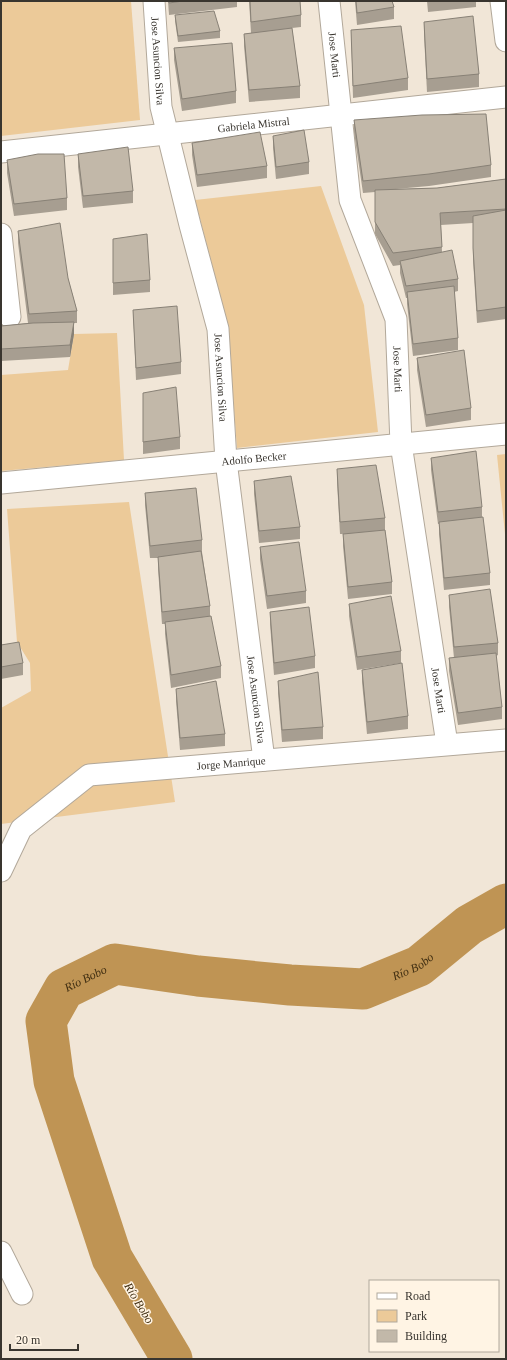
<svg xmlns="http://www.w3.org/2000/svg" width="507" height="1360" font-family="Georgia,serif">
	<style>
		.green { fill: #ecca99 }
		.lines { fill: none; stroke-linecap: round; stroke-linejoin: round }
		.river { stroke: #bf9454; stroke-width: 41 }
		.street-casing { stroke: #b2a89a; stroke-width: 23 }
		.street { stroke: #fff; stroke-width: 21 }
		.wall { fill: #a79e91 }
		.shaded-wall { fill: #888176 }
		.building { fill: #c2b8a9; stroke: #888176 }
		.labels { text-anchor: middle; stroke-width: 3; stroke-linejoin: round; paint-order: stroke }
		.street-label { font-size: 11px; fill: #39352f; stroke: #fff4e4 }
		.water-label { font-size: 12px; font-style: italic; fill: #412f12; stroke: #fff4e4 }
	</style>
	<rect width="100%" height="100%" fill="#f1e6d7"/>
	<!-- green -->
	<g class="green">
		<polygon points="1,1 131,1 140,120 1,136"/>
		<polygon points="321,186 364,305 378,432 237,448 227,321 195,200"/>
		<polygon points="117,333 124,460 1,471 1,375 68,370 74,334"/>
		<polygon points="506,454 506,544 497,455"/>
		<polygon points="129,502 175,802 1,824 1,708 31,691 30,663 17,642 7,509"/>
	</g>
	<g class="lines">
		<!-- river -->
		<path class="river" id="s1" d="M172,1359L112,1258L54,1081L46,1021L64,989L115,964L198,976L290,985L363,989L419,966L469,925L506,904"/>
		<defs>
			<g id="street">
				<path id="s2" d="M154,1L161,107L190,225L218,329L226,461L264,760"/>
				<path id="s3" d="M329,1L350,200L396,319L401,444L447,744"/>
				<polyline points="501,1 506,41"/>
				<path id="s4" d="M1,152L506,97"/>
				<polyline points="1,234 10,317"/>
				<path id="s5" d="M1,483L506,434"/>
				<path id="s6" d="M1,871L21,829L89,775L506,740"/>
				<polyline points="1,1252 22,1294"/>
			</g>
		</defs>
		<!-- street casing -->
		<use href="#street" class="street-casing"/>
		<!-- street -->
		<use href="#street" class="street"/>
	</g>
	<!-- wall -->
	<g class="wall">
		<polygon points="168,1 237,1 237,7 169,15"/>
		<polygon points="249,1 300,1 301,15 301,27 292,28 300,86 300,98 249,102 244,46 244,34 251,33"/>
		<polygon points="355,1 392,1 394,7 394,19 357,25"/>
		<polygon points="427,1 476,1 476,7 428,12"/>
		<polygon points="175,15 220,31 220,38 178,42 175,21"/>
		<polygon points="424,22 479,74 479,87 427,92 424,35"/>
		<polygon points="351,30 408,78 408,90 353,98"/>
		<polygon points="174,48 236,91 236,103 182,111 174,60"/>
		<polygon points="354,120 491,165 491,177 429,186 396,189 437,188 506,179 506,319 477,323 473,260 473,223 441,225 442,252 458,279 458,291 454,292 458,338 458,350 413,356 407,304 407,298 406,298 400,273 400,265 393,266 375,234 375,192 363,193 354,132"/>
		<polygon points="273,136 309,162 309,174 276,179 273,148"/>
		<polygon points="192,143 267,166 267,178 197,187 192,155"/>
		<polygon points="78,154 133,191 133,203 83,208 78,167"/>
		<polygon points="7,160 67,198 67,210 14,216 7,173"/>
		<polygon points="18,231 68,278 77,311 77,323 74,323 74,334 70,357 1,361 1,326 28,323 18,243"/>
		<polygon points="113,239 150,280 150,292 113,295"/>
		<polygon points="133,310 181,362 181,374 136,380"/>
		<polygon points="417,358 471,408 471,420 426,427 417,370"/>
		<polygon points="143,393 180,437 180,449 143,454"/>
		<polygon points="431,458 482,507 482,517 490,573 490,585 444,590 439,534 439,524 438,524 431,470"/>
		<polygon points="337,469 385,518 385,530 392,582 392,594 348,599 343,546 343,534 340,534 337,482"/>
		<polygon points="254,481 300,527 300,539 259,543 254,494"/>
		<polygon points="145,493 202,540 202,552 210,606 210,616 221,666 221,678 171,688 165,634 165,624 162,624 158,569 158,558 150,558 145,505"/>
		<polygon points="260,547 306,591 306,603 267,609 260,559"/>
		<polygon points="449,595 498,643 498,655 496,656 502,707 502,719 458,725 449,671 449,658 454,658 449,607"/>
		<polygon points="349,604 401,651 401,663 357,670 349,616"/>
		<polygon points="270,612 315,656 315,668 274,675 270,624"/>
		<polygon points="1,645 23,663 23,675 1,679"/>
		<polygon points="362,670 408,716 408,729 367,734 362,682"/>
		<polygon points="278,681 323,727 323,739 282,742 278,693"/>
		<polygon points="176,689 225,734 225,746 180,750 176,701"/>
	</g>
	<!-- shaded-wall -->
	<polygon class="shaded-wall" points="74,322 74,334 70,357 70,345"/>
	<!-- building -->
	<g class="building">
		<polygon points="169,1 183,1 169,3"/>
		<polygon points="250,1 300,1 301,15 251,22"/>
		<polygon points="356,1 392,1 394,7 357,13"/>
		<polygon points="214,11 220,31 178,36 175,15"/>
		<polygon points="473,16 479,74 427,79 424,22"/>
		<polygon points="401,26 408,78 353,86 351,30"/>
		<polygon points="292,28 300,86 249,90 244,34"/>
		<polygon points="232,43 236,91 182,99 174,48"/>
		<polygon points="486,114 491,165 429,174 363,181 354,120 422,115"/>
		<polygon points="304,130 309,162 276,167 273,136"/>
		<polygon points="260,132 267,166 197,175 192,143"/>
		<polygon points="128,147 133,191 83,196 78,154"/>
		<polygon points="38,154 64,154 67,198 14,204 7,160"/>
		<polygon points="506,179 506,209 440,213 442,247 393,253 375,222 375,190 437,188"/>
		<polygon points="506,210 506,307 477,311 473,248 473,216"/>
		<polygon points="60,223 68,278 77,311 29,314 18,231"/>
		<polygon points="147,234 150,280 113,283 113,239"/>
		<polygon points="452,250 458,279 406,286 400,261"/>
		<polygon points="454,286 458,338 413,344 407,292"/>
		<polygon points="177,306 181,362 136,368 133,310"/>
		<polygon points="74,322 70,345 1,349 1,326 33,323"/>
		<polygon points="464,350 471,408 426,415 417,358"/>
		<polygon points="176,387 180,437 143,442 143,393"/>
		<polygon points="476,451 482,507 438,512 431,458"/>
		<polygon points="376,465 385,518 340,522 337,469"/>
		<polygon points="291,476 300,527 259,531 254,481"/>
		<polygon points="196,488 202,540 150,546 145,493"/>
		<polygon points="483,517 490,573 444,578 439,522"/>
		<polygon points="385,530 392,582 348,587 343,534"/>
		<polygon points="299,542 306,591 267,596 260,547"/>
		<polygon points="201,551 210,606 162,612 158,557"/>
		<polygon points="490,589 498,643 454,647 449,595"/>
		<polygon points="391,596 401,651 357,657 349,604"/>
		<polygon points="309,607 315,656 274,663 270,612"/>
		<polygon points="211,616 221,666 171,675 165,622"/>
		<polygon points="19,642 23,663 1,667 1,645"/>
		<polygon points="496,653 502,707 458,713 449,658"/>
		<polygon points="402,663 408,716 367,722 362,670"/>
		<polygon points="318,672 323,727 282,730 278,681"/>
		<polygon points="216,681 225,734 180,738 176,689"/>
	</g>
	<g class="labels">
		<!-- street labels -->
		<g class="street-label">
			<text dy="4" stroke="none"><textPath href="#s3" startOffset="54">Jose Marti</textPath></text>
			<text dy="4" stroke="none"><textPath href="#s2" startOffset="60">Jose Asuncion Silva</textPath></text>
			<text dy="4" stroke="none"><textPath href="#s4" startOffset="254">Gabriela Mistral</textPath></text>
			<text dy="4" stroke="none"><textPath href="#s3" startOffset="378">Jose Marti</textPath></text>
			<text dy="4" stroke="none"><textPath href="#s2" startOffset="384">Jose Asuncion Silva</textPath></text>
			<text dy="4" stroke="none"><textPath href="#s5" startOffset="254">Adolfo Becker</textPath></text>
			<text dy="4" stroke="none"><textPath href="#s3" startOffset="702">Jose Marti</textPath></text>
			<text dy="4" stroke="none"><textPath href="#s2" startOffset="708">Jose Asuncion Silva</textPath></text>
			<text dy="4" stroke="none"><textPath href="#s6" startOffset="276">Jorge Manrique</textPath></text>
		</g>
		<!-- water labels -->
		<g class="water-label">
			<text dy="4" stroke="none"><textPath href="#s1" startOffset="762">Río Bobo</textPath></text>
			<text dy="4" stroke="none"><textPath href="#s1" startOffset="425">Río Bobo</textPath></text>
			<text transform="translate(139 1303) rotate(59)" y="4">Río Bobo</text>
		</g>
	</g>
	<!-- border -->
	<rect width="507" height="1360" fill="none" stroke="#39352f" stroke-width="4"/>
	<!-- legend -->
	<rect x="369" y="1280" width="130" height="72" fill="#fff4e4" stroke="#b0a89c"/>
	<rect x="377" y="1293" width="20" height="6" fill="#ffffff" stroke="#b0a89c"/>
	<text x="405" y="1300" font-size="12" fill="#39352f">Road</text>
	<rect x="377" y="1310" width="20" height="12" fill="#ecca99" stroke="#b0a89c"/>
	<text x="405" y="1320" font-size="12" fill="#39352f">Park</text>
	<rect x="377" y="1330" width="20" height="12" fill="#c2b8a9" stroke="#b0a89c"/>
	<text x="405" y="1340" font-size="12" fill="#39352f">Building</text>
	<!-- scale -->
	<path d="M10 1344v6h68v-6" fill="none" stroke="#39352f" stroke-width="2"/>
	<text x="16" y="1344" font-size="12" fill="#39352f" stroke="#fff4e4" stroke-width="3" paint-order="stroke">20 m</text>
</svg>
